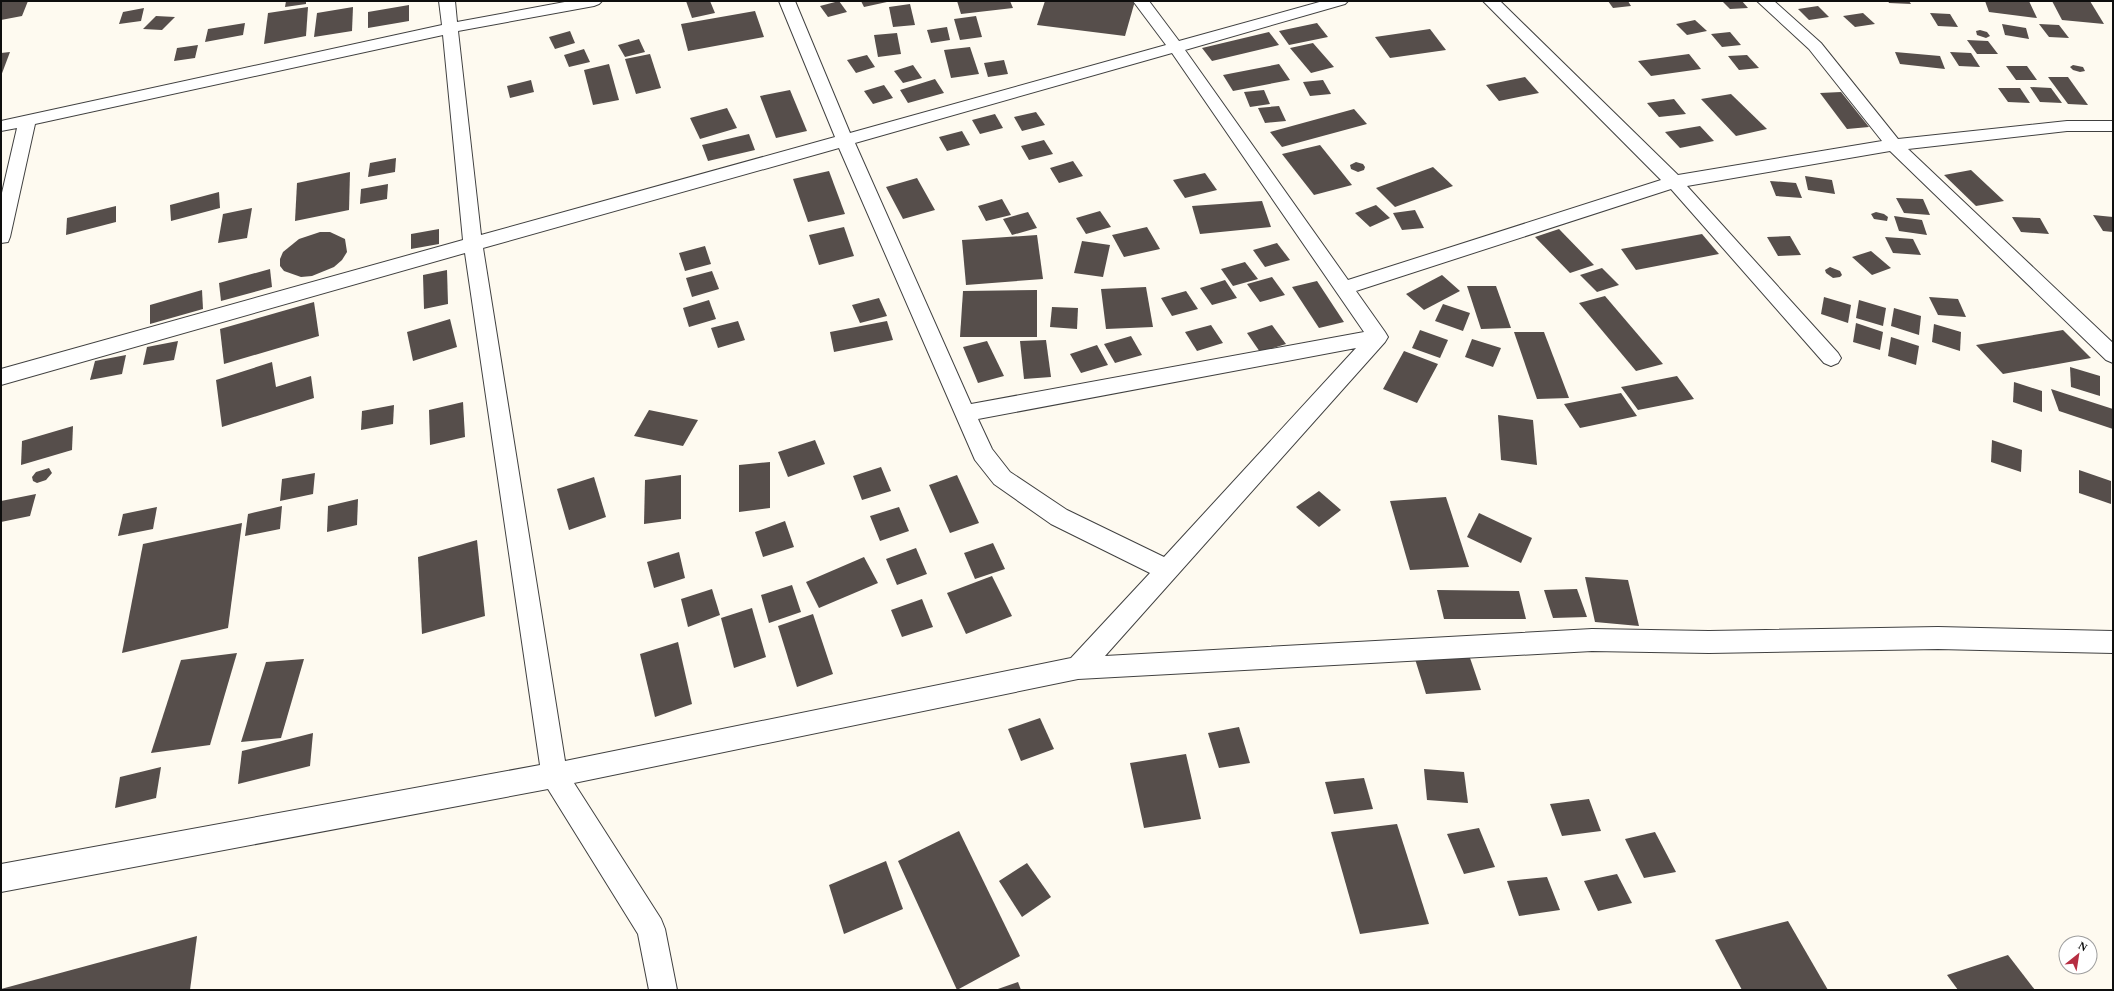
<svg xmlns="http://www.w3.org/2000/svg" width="2114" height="991" font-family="Georgia,serif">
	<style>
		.building { fill: #564e4b }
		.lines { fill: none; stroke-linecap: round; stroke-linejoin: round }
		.minor-casing { stroke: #414141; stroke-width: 2 }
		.minor { fill: #fff; fill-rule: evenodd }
	</style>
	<rect width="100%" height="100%" fill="#fefaf0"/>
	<!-- building -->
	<g class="building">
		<polygon points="1,1 28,1 22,16 1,20"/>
		<polygon points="286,1 306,1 306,4 285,7"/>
		<polygon points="686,1 710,1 715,13 692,18"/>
		<polygon points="839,1 847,12 828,17 820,6"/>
		<polygon points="861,1 887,1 887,2 864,7"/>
		<polygon points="957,1 1010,1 1013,8 961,14"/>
		<polygon points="1045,1 1135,1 1125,36 1037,25"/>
		<polygon points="1608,1 1628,1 1631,6 1613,8"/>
		<polygon points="1722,1 1742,1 1748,8 1730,9"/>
		<polygon points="1888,1 1909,1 1911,4 1889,3"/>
		<polygon points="1985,1 2029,1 2037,18 1989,12"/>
		<polygon points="2052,1 2090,1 2104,24 2062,20"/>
		<polygon points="910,4 915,25 893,27 889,7"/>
		<polygon points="409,5 409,21 368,28 368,12"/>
		<polygon points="1818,6 1829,17 1809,20 1798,9"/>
		<polygon points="308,7 306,36 264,44 268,13"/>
		<polygon points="353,7 352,31 314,37 317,13"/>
		<polygon points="144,8 141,21 119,24 123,12"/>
		<polygon points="755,11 764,37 688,51 681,24"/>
		<polygon points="1863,13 1875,24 1855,27 1843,16"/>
		<polygon points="1930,13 1950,14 1958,27 1938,26"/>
		<polygon points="156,16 175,17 162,30 143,29"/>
		<polygon points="976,16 982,37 960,40 954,19"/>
		<polygon points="1695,20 1707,31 1687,35 1676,24"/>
		<polygon points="245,23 243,35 205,42 208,29"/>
		<polygon points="1317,23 1328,37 1289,45 1279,31"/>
		<polygon points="2002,24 2026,28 2029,39 2005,35"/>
		<polygon points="2039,24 2059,25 2069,38 2049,37"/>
		<polygon points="947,27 950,40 931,43 927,30"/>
		<polygon points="1430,29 1446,50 1390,58 1375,37"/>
		<polygon points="1980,30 1987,32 1990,36 1986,38 1977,35 1976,31"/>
		<polygon points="570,31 575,43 555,49 549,37"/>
		<polygon points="1269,32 1279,45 1212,61 1202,48"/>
		<polygon points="1730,32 1741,45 1722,47 1711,34"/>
		<polygon points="897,33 901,54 878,57 874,35"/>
		<polygon points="639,39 645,52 625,57 618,45"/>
		<polygon points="1967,40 1988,41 1998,54 1977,54"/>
		<polygon points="1313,43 1334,67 1311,73 1290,48"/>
		<polygon points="198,45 195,58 174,61 177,48"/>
		<polygon points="970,47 979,74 951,78 944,50"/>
		<polygon points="584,49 590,62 569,67 564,55"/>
		<polygon points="10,52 1,76 1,53"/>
		<polygon points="1895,52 1940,56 1945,69 1900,64"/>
		<polygon points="1950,52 1971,53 1980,67 1959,66"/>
		<polygon points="650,54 661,88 636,94 625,59"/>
		<polygon points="1689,54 1701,69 1651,76 1638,61"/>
		<polygon points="867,55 875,67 856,73 847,60"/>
		<polygon points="1747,55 1759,68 1739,70 1728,56"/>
		<polygon points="1004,60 1008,74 988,77 984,63"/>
		<polygon points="609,64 619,100 593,105 584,70"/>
		<polygon points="1279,64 1290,80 1233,91 1223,75"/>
		<polygon points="913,65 922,78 903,83 894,71"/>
		<polygon points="2073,65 2083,67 2085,71 2080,72 2073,70 2070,67"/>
		<polygon points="2006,66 2027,66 2037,80 2016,80"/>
		<polygon points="1525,77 1539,93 1499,101 1486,85"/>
		<polygon points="2048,77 2068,77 2088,105 2068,104"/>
		<polygon points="935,79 944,93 908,103 900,90"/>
		<polygon points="531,80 534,92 510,98 507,86"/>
		<polygon points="1323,80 1331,94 1310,96 1303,82"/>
		<polygon points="884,85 893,98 873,104 864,91"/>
		<polygon points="2030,87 2051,88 2062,103 2040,102"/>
		<polygon points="1998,88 2020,88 2030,103 2008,102"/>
		<polygon points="790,90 807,131 776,138 760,96"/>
		<polygon points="1264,90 1270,104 1250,107 1244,92"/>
		<polygon points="1841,92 1869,127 1847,129 1820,93"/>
		<polygon points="1731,94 1767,129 1736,136 1701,99"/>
		<polygon points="1674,99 1686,114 1659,117 1647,103"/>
		<polygon points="1279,106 1286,121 1265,123 1258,108"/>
		<polygon points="727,108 737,128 700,139 690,118"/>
		<polygon points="1354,109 1367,124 1282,147 1270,132"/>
		<polygon points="1036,112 1045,125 1022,131 1014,117"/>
		<polygon points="995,114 1003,128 980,134 972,120"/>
		<polygon points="1700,126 1714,141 1680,148 1665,132"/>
		<polygon points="962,131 970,145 947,151 939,137"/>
		<polygon points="749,134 755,150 708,161 702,145"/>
		<polygon points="1044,140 1053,154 1029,160 1021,146"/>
		<polygon points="1320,145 1352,185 1314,195 1282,154"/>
		<polygon points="396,158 395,172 368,177 370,163"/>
		<polygon points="1073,161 1083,176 1059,183 1050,168"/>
		<polygon points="1356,162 1363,164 1365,167 1364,170 1358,172 1351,169 1350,165"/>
		<polygon points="1433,167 1453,186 1395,207 1376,188"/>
		<polygon points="1971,170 2004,201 1976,206 1944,175"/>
		<polygon points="829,171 845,214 808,222 793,179"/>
		<polygon points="350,172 349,210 295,221 297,183"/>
		<polygon points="1205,173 1217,190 1185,198 1173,180"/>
		<polygon points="1805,176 1832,180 1835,194 1808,190"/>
		<polygon points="917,178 935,210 903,219 886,187"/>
		<polygon points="1770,181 1796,183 1802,198 1776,196"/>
		<polygon points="388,184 387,199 360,204 361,189"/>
		<polygon points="219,192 220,208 171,221 170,205"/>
		<polygon points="1896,198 1923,199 1930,215 1904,213"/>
		<polygon points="1002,199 1011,215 986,221 978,206"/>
		<polygon points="1262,201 1271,227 1200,234 1192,206"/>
		<polygon points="1376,205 1390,218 1370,227 1355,213"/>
		<polygon points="116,206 116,222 66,235 67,218"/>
		<polygon points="252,208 247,238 218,243 223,214"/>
		<polygon points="1415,210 1424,228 1402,230 1393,213"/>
		<polygon points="1100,211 1111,227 1086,234 1076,218"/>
		<polygon points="1028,212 1037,228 1012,235 1003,219"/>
		<polygon points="1876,212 1884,214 1888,217 1887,221 1874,219 1871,214"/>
		<polygon points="2093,215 2113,217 2113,232 2103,231"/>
		<polygon points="1894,216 1922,220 1927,235 1899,231"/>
		<polygon points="2012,217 2040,218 2049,234 2021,232"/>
		<polygon points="844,227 854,256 819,265 809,235"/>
		<polygon points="1147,227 1160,249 1124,257 1112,235"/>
		<polygon points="439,229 439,244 411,249 411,234"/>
		<polygon points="1559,229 1594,265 1570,273 1535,237"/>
		<polygon points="320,232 330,232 345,239 347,252 342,260 334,267 312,276 301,277 284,271 280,266 280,259 283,252 299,239"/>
		<polygon points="1702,234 1719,254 1636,270 1621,249"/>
		<polygon points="1037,235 1043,279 966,285 962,240"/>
		<polygon points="1790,236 1801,255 1778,256 1767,237"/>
		<polygon points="1885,237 1913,239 1921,255 1893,253"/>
		<polygon points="1082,241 1110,245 1103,277 1074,273"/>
		<polygon points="1277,243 1290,260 1265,267 1253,250"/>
		<polygon points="705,246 711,264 685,271 679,253"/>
		<polygon points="1871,251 1891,268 1872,275 1852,257"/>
		<polygon points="1245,262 1258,279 1233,286 1221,269"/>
		<polygon points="1830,267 1840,271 1842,275 1840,277 1833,278 1826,273 1825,270"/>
		<polygon points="1602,268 1619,285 1597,292 1580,275"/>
		<polygon points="270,269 272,287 221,301 219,283"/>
		<polygon points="447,270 448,304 424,309 423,275"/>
		<polygon points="712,271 719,289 692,297 686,278"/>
		<polygon points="1442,275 1460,291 1424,310 1406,294"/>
		<polygon points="1272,277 1285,295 1260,302 1247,284"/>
		<polygon points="1225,280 1237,298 1212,305 1200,288"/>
		<polygon points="1317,281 1344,322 1319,328 1292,287"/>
		<polygon points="1467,286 1496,286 1511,328 1481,329"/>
		<polygon points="1146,287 1153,327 1106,329 1101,289"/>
		<polygon points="202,290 203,309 150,324 150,305"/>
		<polygon points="1037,290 1037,337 960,337 963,291"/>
		<polygon points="1186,291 1198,309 1172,316 1161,298"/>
		<polygon points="1605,296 1663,364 1636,371 1579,303"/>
		<polygon points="1824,297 1851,305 1848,323 1821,314"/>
		<polygon points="1929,297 1958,299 1966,317 1938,315"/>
		<polygon points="879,298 887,316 860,323 852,305"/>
		<polygon points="709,300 716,319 689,327 683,308"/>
		<polygon points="1859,300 1886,308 1883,326 1856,318"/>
		<polygon points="314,302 319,336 224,364 220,329"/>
		<polygon points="1443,304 1470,313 1463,331 1435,321"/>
		<polygon points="1052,307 1078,308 1077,329 1050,327"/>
		<polygon points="1894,308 1921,316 1919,335 1891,326"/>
		<polygon points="450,319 457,347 413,361 407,332"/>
		<polygon points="738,321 745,340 718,348 711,328"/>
		<polygon points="887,321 893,340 834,352 830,332"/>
		<polygon points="1856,323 1883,332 1880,350 1853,342"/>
		<polygon points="1934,324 1961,332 1960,351 1932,342"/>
		<polygon points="1211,325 1223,343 1197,351 1185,332"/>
		<polygon points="1272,325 1286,344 1260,352 1247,333"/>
		<polygon points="1420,330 1448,340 1440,358 1412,348"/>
		<polygon points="2063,330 2091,358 2003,374 1976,345"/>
		<polygon points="1514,332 1544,332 1569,398 1537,399"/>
		<polygon points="1131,336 1142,355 1115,363 1104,344"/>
		<polygon points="1891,337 1919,346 1916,365 1888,356"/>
		<polygon points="1472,339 1501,348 1493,367 1465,357"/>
		<polygon points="1046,340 1051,377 1024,379 1020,341"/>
		<polygon points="178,341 174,360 143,365 147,347"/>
		<polygon points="987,341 1004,376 978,383 963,347"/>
		<polygon points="1097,345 1108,365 1081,373 1070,354"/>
		<polygon points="1404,351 1438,364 1417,403 1383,389"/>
		<polygon points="126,355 122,374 90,380 95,361"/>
		<polygon points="272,362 276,387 311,376 314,398 222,427 216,380"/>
		<polygon points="2070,367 2100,376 2100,396 2071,387"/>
		<polygon points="1677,376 1694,399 1638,410 1621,387"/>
		<polygon points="2014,382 2042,391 2042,412 2013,402"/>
		<polygon points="2051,389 2113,409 2113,429 2059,411"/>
		<polygon points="1621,393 1637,416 1580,428 1564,404"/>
		<polygon points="463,402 465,437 430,445 429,410"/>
		<polygon points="394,405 393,424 361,430 362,411"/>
		<polygon points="649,410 698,420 683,446 634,436"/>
		<polygon points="1498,415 1533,420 1537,465 1501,460"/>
		<polygon points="73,426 72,450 21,465 22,441"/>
		<polygon points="815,440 825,464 788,477 778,452"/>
		<polygon points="1992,440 2022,450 2021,472 1991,462"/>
		<polygon points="770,462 770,508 739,512 739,465"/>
		<polygon points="881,467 891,491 862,500 853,476"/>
		<polygon points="49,468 52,473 46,480 37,483 33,481 32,477 36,472"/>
		<polygon points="2079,470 2111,481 2111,504 2079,493"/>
		<polygon points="315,473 313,494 280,501 282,479"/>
		<polygon points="681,475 681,519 644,524 645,480"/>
		<polygon points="957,475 979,523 950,533 929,485"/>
		<polygon points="594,477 606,517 569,530 557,489"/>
		<polygon points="1319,491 1341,510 1319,527 1296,507"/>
		<polygon points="36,494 30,516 1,522 1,501"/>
		<polygon points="1446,497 1469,567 1410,570 1390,501"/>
		<polygon points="358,499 357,525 327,532 328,506"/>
		<polygon points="282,506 280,529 245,536 248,514"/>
		<polygon points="157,507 153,529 118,536 123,514"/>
		<polygon points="899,507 909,531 880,541 870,516"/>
		<polygon points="1479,513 1532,538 1521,563 1467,537"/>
		<polygon points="785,521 794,547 763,557 755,532"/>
		<polygon points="242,523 228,628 122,653 143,544"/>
		<polygon points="477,540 485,616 422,634 418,557"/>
		<polygon points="993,543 1005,569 975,579 964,553"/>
		<polygon points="916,548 927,574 897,585 886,559"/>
		<polygon points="679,552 685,578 654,588 647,562"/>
		<polygon points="864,557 878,583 819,608 806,582"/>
		<polygon points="992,576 1012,616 966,634 947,593"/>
		<polygon points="1585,577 1628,580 1639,626 1595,622"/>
		<polygon points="792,585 801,612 769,623 761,595"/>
		<polygon points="712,589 720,615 688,627 681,599"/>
		<polygon points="1577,589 1587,617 1553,618 1544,590"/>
		<polygon points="1437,590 1519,591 1526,619 1444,619"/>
		<polygon points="922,599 933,627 902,637 891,610"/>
		<polygon points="752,608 766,657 734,668 721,618"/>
		<polygon points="813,614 833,674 797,687 778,626"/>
		<polygon points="678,642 692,704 655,717 640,654"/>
		<polygon points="237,653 210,745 151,753 181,660"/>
		<polygon points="1469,655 1481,690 1426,694 1415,659"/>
		<polygon points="304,659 281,738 241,742 266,662"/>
		<polygon points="1040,718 1054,749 1021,761 1008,729"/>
		<polygon points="1239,727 1250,763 1219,768 1208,733"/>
		<polygon points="313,733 310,766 238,784 242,751"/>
		<polygon points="1186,754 1201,819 1144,828 1130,763"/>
		<polygon points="161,767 156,798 115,808 120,777"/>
		<polygon points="1424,769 1464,772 1468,803 1427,800"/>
		<polygon points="1364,778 1373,809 1334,814 1325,782"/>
		<polygon points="1589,799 1601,831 1562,836 1550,804"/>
		<polygon points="1397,824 1429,924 1360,934 1331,832"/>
		<polygon points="1479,828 1495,867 1464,874 1447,834"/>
		<polygon points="959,831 1020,956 957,990 898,861"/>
		<polygon points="1655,832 1676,872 1644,878 1625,839"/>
		<polygon points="886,861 903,909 844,934 829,885"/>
		<polygon points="1027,863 1051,897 1022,917 999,881"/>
		<polygon points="1617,874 1632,903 1598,911 1584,881"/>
		<polygon points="1547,877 1560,910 1519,916 1507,881"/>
		<polygon points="1788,921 1828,990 1742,990 1715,940"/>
		<polygon points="197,936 190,990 1,990 1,989"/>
		<polygon points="2008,955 2035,990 1958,990 1947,975"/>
		<polygon points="1018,982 1021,990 995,990"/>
	</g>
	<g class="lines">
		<defs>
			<path id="minor" d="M439,1H455L457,22L570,1H602L599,4L594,6L458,31L481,235L835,137L779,1H795L850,133L1166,45L1133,1H1149L1179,41L1323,1H1348L1345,4L1185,50L1348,280L1661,180L1483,1H1500L1678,175L1882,141L1809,49L1757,1H1774L1821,43L1898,139L2067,121H2113V131H2067L1908,149L2113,343V363L2106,360L1890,151L1687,186L1838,353L1841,358L1838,363L1831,366L1824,363L1671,189L1356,291L1385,332L1388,337L1385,342L1105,656L1592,629L1709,631L1938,627L2113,631V653L1938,649L1709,653L1592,651L1078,679L574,783L661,919L665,929L677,990H649L638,934L548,789L1,892V864L540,765L465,253L1,385V369L463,240L443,35L35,124L10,237L8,242L1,243V197L17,128L1,131V121L442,25ZM1172,53L1364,332L971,404L855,143ZM839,148L975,460L994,484L1051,524L1150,573L1071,658L565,761L483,248ZM1356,348L1164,557L1067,510L1010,472L992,449L978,419Z"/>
		</defs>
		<!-- minor casing -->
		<use href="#minor" class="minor-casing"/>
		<!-- minor -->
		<use href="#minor" class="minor"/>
	</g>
	<!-- border -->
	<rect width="2114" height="991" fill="none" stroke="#0e0e0e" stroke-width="4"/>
	<!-- north arrow -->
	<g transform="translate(2078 955) rotate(30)"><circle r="19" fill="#ffffff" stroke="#9f9f9f"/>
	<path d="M0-3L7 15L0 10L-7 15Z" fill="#b62e42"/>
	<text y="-6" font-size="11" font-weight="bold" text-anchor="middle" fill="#0e0e0e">N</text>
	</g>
</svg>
